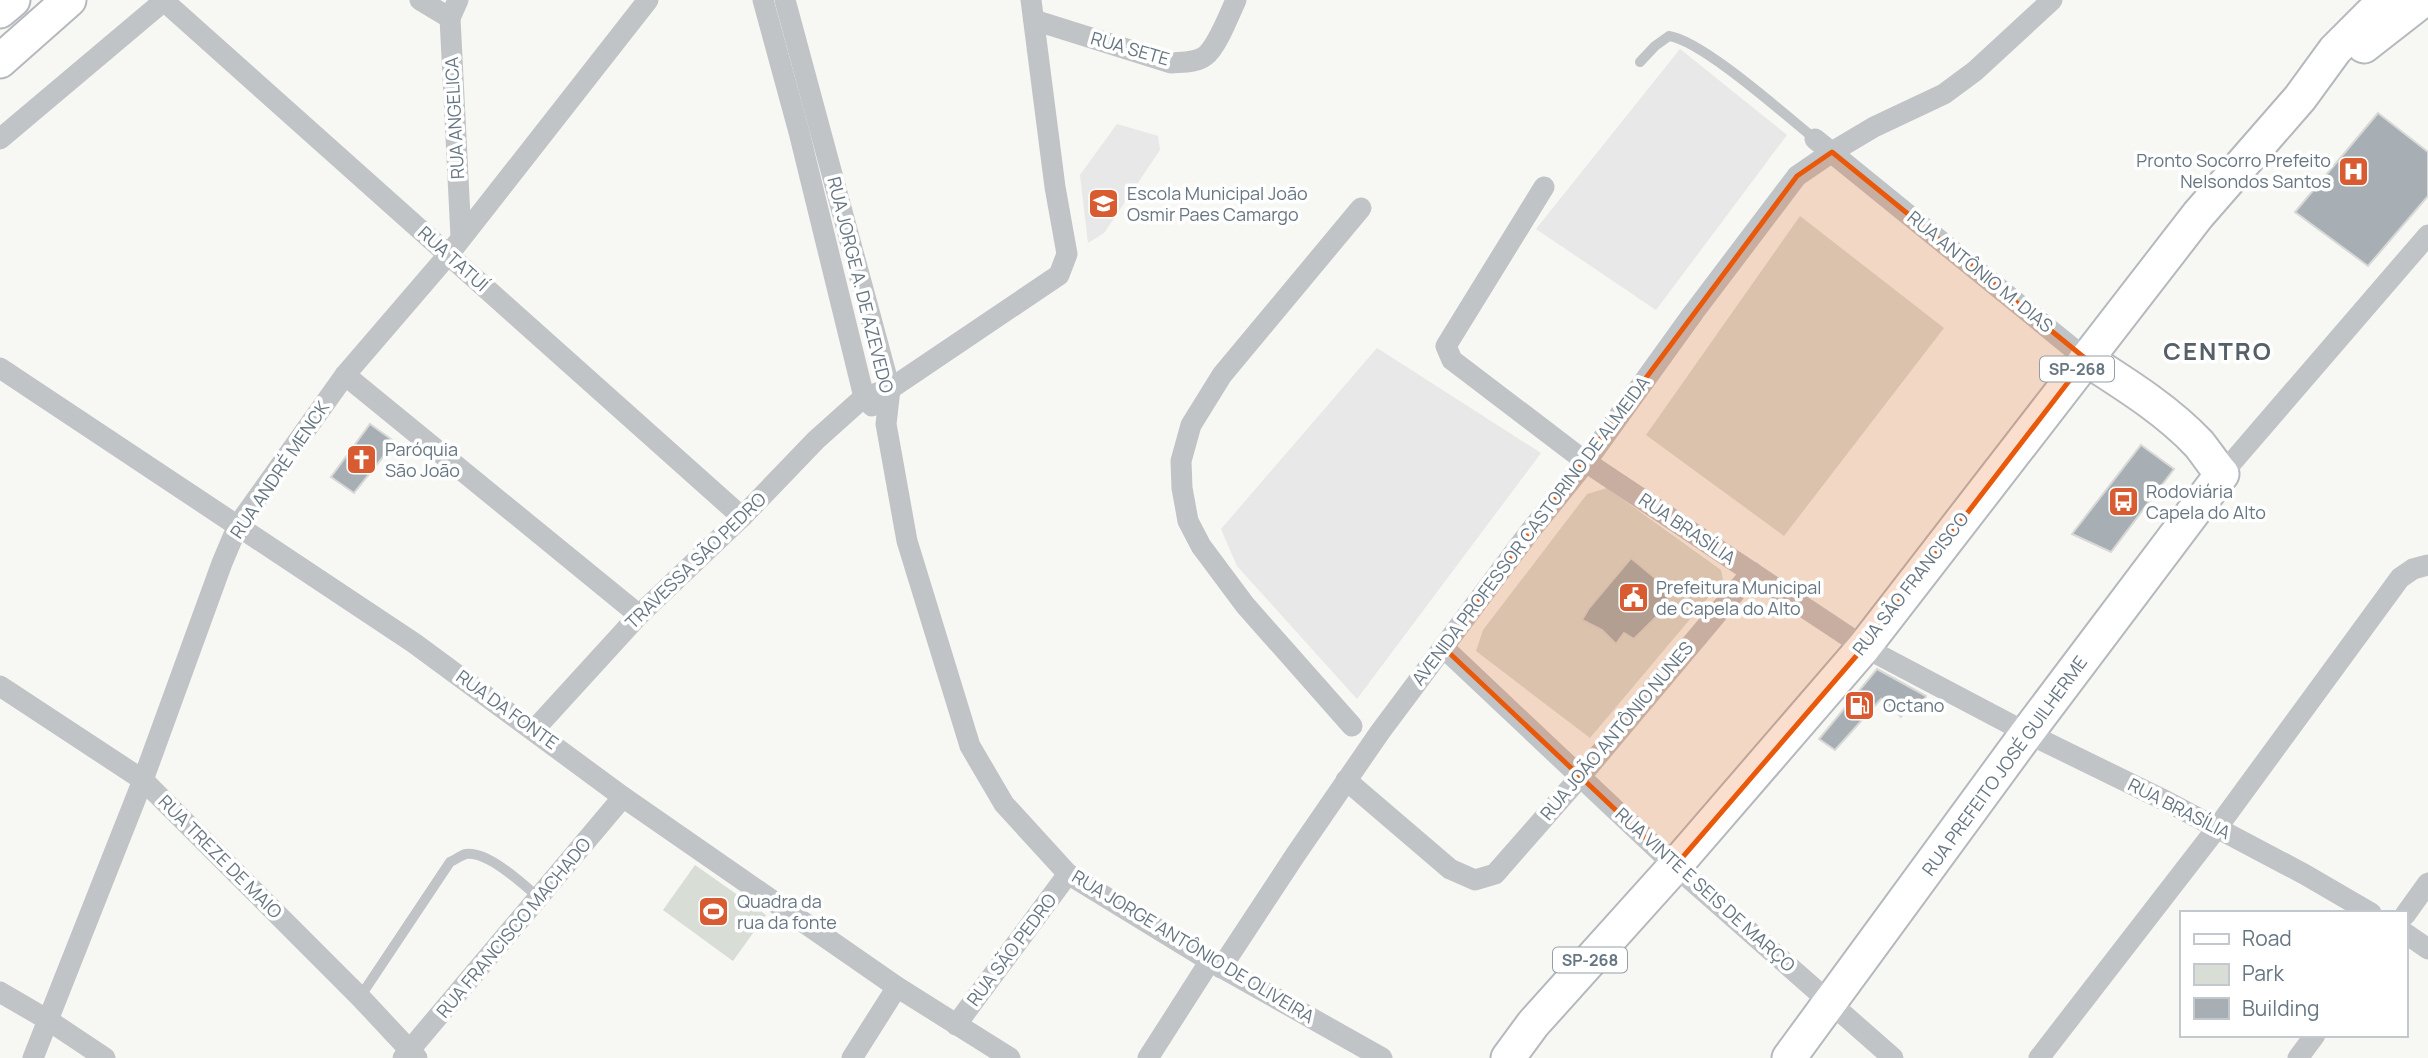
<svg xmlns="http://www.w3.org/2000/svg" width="2428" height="1058" font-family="Manrope,sans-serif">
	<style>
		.built { fill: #e7e8e7 }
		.green { fill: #d8ddd5 }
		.building { fill: #a7afb4; stroke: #d8d8d6; stroke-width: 2 }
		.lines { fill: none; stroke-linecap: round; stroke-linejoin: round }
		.primary-casing { stroke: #b5b9bd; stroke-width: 37 }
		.lane { stroke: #c0c4c7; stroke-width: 10 }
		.street { stroke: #c0c4c7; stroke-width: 21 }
		.primary { stroke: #fff; stroke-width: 33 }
		.marked { fill: #e8590c; fill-opacity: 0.2; stroke: #e8590c; stroke-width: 5; stroke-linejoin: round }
		.labels { text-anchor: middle; stroke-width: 7; stroke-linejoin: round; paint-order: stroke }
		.shield { fill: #fff; stroke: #959fa8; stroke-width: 2 }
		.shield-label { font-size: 16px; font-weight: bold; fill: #677683 }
		.street-label { font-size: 18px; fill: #677683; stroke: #fff }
		.poi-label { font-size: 18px; fill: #677683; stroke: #fff; text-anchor: start }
		.district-label { font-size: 24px; font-weight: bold; letter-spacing: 2px; fill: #556069; stroke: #fff }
	</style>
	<rect width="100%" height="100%" fill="#f7f7f4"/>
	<!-- built -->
	<g class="built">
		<polygon points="1680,49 1787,135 1656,310 1536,229"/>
		<polygon points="1117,124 1158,136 1160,150 1104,233 1088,243 1080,175"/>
		<polygon points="1377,348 1541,453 1357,699 1237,566 1221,529"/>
	</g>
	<!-- green -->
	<g class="green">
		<polygon points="1800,216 1944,328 1784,536 1646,435"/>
		<polygon points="1607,488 1721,570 1723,580 1590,738 1476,651 1483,630 1587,494"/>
		<polygon points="695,865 766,915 733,961 663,910"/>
	</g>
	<!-- building -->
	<g class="building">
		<polygon points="2378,113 2428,152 2428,196 2368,266 2295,212"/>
		<polygon points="370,424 395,442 354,493 331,477"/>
		<polygon points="2141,445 2174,469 2111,552 2072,534"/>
		<polygon points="1631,558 1673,593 1663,604 1662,611 1634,639 1624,633 1616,644 1602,630 1582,620 1589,608"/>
		<polygon points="1877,669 1926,696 1921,710 1909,702 1901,717 1881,699 1835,750 1819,739"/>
	</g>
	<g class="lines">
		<defs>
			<g id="primary">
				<polyline points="0,11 13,0"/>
				<polyline points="2364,46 2423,0"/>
				<polyline points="0,61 69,0"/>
				<polyline points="1508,1058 1533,1024 1675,866 1864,647 2198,215 2300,98 2335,50 2385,0"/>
				<path d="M1789,1058L2027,733L2222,474C2214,465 2207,454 2199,444C2167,410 2125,384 2086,359"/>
			</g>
		</defs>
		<!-- primary casing -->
		<use href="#primary" class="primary-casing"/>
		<!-- lane -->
		<g class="lane">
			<path d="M1640,62L1655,46L1669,36C1703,41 1785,115 1815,139"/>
			<path d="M360,997L450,862C455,860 461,855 466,854C488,851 523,884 539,898"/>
		</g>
		<!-- street -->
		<g class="street">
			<polyline points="420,0 450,18"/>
			<polyline points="458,0 450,18 461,237"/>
			<polyline points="763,0 799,132 864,397 872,406"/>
			<polyline points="785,0 890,389 886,424 907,541 970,746 1004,804 1068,874 1210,961 1382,1058"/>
			<polyline points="164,1 742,517"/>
			<path d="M1034,20L1171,63C1182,62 1196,63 1205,56C1217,47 1229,15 1236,0"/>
			<polyline points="0,139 165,0"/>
			<polyline points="1815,139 2086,359"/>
			<polyline points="1544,187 1446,346 1452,360 1586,462 1864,647 2027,733 2166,801 2304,874 2371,913"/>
			<polyline points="0,368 414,643 623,797 897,987 1010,1058"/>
			<polyline points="345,375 639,615"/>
			<polyline points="2222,474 2428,235"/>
			<polyline points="1444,648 1675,866 1893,1058"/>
			<polyline points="0,686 143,780 360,997 417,1058"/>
			<polyline points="1352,726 1245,605 1201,546 1188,521 1182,488 1181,461 1191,425 1222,375 1361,208"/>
			<polyline points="534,730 639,615 742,517 816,440 864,397 890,389 1059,275 1067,254 1055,187 1031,0"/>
			<polyline points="1346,780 1450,869 1475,880 1495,874 1581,776 1752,572"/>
			<polyline points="2405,915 2428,883"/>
			<polyline points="2405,933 2428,949"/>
			<polyline points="1221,968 1296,854 1380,732 1531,530 1586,462 1694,312 1797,176 1832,152 1874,127 1944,94 1975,71 2052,0"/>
			<polyline points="0,992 48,1020 105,1058"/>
			<polyline points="956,1025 1068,874"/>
			<polyline points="33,1058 143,780 222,563 238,525 345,375 449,254 648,0"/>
			<polyline points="403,1058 623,797"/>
			<polyline points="852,1058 897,987"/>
			<polyline points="1148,1058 1210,961"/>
			<polyline points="2039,1058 2217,828 2400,578 2413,569 2428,565"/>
			<polyline points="2298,1058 2315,1035"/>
		</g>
		<!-- primary -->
		<use href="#primary" class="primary"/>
	</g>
	<!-- marked area -->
	<path class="marked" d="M1832,152L2086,359L1864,647L1675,866L1444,648L1797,176Z"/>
	<!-- icons -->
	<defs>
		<symbol id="hospital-square" viewBox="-11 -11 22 22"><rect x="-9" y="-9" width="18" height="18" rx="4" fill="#d95b31" stroke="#fff"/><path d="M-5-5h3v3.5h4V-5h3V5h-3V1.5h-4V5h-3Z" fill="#fff"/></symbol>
		<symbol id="school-square" viewBox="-11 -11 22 22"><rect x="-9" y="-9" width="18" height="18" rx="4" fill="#d95b31" stroke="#fff"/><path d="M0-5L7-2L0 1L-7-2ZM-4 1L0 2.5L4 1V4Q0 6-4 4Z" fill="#fff"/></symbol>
		<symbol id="church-square" viewBox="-11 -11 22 22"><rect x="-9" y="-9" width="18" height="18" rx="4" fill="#d95b31" stroke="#fff"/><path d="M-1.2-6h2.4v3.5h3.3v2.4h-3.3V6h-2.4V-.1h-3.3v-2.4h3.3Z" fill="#fff"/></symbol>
		<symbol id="bus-square" viewBox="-11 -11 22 22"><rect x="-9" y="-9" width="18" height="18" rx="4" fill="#d95b31" stroke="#fff"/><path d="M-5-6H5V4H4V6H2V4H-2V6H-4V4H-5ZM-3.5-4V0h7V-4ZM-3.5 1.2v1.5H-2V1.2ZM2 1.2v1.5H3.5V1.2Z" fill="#fff"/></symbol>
		<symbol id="civic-square" viewBox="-11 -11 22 22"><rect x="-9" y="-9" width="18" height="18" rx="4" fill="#d95b31" stroke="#fff"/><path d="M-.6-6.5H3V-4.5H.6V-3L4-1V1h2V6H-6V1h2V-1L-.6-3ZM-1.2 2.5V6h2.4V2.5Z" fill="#fff"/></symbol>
		<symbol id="fuel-square" viewBox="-11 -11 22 22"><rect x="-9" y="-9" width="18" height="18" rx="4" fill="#d95b31" stroke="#fff"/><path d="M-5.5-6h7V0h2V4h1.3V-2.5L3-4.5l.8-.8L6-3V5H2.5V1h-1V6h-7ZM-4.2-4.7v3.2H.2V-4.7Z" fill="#fff"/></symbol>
		<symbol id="stadium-square" viewBox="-11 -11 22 22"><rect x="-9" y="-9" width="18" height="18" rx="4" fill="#d95b31" stroke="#fff"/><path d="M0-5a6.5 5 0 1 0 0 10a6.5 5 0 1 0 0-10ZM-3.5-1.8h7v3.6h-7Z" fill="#fff"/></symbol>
	</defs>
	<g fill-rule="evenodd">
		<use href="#hospital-square" x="2336" y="154" width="35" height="35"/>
		<use href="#school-square" x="1086" y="186" width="35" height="35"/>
		<use href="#church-square" x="344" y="442" width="35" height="35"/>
		<use href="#bus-square" x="2106" y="484" width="35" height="35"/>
		<use href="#civic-square" x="1616" y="580" width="35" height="35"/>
		<use href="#fuel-square" x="1842" y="688" width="35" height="35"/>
		<use href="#stadium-square" x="696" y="894" width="35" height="35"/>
	</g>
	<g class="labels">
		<!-- shield labels -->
		<g class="shield">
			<rect x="2040" y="356.5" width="74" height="25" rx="5"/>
			<rect x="1553" y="947.5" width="74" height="25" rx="5"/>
		</g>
		<g class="shield-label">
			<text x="2077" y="375">SP-268</text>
			<text x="1590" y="966">SP-268</text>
		</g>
		<!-- street labels -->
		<g class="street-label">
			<text transform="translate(1130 49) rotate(16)" y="6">RUA SETE</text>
			<text transform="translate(455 118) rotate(-93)" y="6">RUA ANGELICA</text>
			<text transform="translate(453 259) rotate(42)" y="6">RUA TATUÍ</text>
			<text transform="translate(1980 272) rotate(39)" y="6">RUA ANTÔNIO M. DIAS</text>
			<text transform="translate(860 285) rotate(76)" y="6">RUA JORGE A. DE AZEVEDO</text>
			<text transform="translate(280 470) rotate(-56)" y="6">RUA ANDRÉ MENCK</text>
			<text transform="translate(1687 529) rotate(34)" y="6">RUA BRASÍLIA</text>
			<text transform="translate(1531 531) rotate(-53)" y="6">AVENIDA PROFESSOR CASTORINO DE ALMEIDA</text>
			<text transform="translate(696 561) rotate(-44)" y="6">TRAVESSA SÃO PEDRO</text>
			<text transform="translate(1911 584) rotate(-52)" y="6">RUA SÃO FRANCISCO</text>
			<text transform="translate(507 710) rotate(36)" y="6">RUA DA FONTE</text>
			<text transform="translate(1617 731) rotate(-50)" y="6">RUA JOÃO ANTÔNIO NUNES</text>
			<text transform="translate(2005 766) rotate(-54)" y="6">RUA PREFEITO JOSÉ GUILHERME</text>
			<text transform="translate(2179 809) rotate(27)" y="6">RUA BRASÍLIA</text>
			<text transform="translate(220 857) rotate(45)" y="6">RUA TREZE DE MAIO</text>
			<text transform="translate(1705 890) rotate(42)" y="6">RUA VINTE E SEIS DE MARÇO</text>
			<text transform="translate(514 928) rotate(-50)" y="6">RUA FRANCISCO MACHADO</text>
			<text transform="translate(1193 947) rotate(31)" y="6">RUA JORGE ANTÔNIO DE OLIVEIRA</text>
			<text transform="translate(1012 950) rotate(-53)" y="6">RUA SÃO PEDRO</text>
		</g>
		<!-- poi labels -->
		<g class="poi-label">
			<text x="2331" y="167" text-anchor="end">Pronto Socorro Prefeito<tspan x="2331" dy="21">Nelsondos Santos</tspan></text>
			<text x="1127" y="200">Escola Municipal João<tspan x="1127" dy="21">Osmir Paes Camargo</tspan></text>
			<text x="385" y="456">Paróquia<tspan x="385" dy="21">São João</tspan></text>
			<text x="2146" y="498">Rodoviária<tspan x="2146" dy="21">Capela do Alto</tspan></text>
			<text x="1656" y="594">Prefeitura Municipal<tspan x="1656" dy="21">de Capela do Alto</tspan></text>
			<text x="1883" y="712">Octano</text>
			<text x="737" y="908">Quadra da<tspan x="737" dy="21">rua da fonte</tspan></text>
		</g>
		<!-- district labels -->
		<g class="district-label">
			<text x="2218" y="360">CENTRO</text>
		</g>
	</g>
	<!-- legend -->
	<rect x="2180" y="911" width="228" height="126" fill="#ffffff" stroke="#c2c8cd" stroke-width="2"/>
	<rect x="2194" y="934" width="35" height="10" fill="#ffffff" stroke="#c2c8cd" stroke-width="2"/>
	<text x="2242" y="946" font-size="21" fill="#677683">Road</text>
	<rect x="2194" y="964" width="35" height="21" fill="#d8ddd5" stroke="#c2c8cd" stroke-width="2"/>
	<text x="2242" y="981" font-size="21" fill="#677683">Park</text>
	<rect x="2194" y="998" width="35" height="21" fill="#a7afb4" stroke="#c2c8cd" stroke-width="2"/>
	<text x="2242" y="1016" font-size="21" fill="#677683">Building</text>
</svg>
